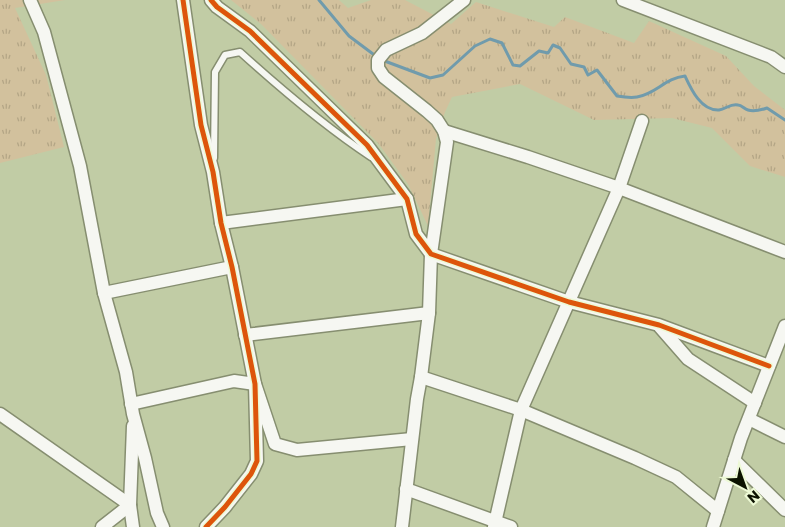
<svg xmlns="http://www.w3.org/2000/svg" width="785" height="527" font-family="Poppins,sans-serif">
	<style>
		.grass { fill: url(#grass-tufts) }
		.lines { fill: none; stroke-linecap: round; stroke-linejoin: round }
		.stream { stroke: #709bac; stroke-width: 3 }
		.service-casing { stroke: #868e70; stroke-width: 9 }
		.minor-casing { stroke: #868e70; stroke-width: 15 }
		.service { stroke: #f6f7f2; stroke-width: 6 }
		.minor { stroke: #f6f7f2; stroke-width: 12 }
		.cycleway-casing { stroke: #edf9d5; stroke-width: 8 }
		.cycleway { stroke: #dd550b; stroke-width: 5 }
	</style>
	<defs>
		<pattern id="grass-tufts" width="24" height="20" patternUnits="userSpaceOnUse" patternTransform="scale(1.25)"><rect width="24" height="20" fill="#d2c19d"/><path d="M3 7l-1-3M5 7V3M7 7l1-3M15 17l-1-3M17 17v-4M19 17l1-3" fill="none" stroke="#b3a585"/></pattern>
	</defs>
	<rect width="100%" height="100%" fill="#c1cca5"/>
	<!-- grass -->
	<g class="grass">
		<polygon points="0,0 65,0 15,8 46,75 64,147 0,163"/>
		<polygon points="231,0 339,0 348,8 371,0 405,0 451,24 476,2 554,27 565,17 634,43 649,21 726,56 754,86 785,110 785,177 750,166 712,128 672,118 594,120 520,84 452,97 445,112 436,139 428,226 408,184 378,143 261,24"/>
	</g>
	<g class="lines">
		<!-- stream -->
		<g class="stream">
			<polyline points="319,0 349,36 377,57"/>
			<path d="M382,60L430,78L443,75L475,46L490,39L502,43L513,65L520,66L539,51L548,53L553,45L560,48L571,64L584,67L588,75L597,70L617,96C623,97 631,98 637,97C656,94 665,78 685,76C691,89 701,111 719,110C726,109 731,103 738,105C742,105 744,109 748,110C754,112 761,110 767,108L785,120"/>
		</g>
		<defs>
			<path id="service" d="M214,158L215,72L225,55L240,52C282,90 324,126 371,157"/>
			<g id="minor">
				<polyline points="30,0 44,32 80,166 104,293 126,372 133,414 145,458 157,513 163,527"/>
				<polyline points="183,0 201,125 213,172 221,223 232,267 255,384 257,461 251,474 225,507 206,527"/>
				<polyline points="211,0 217,7 250,31 367,145 407,199 416,234 431,254 569,302 659,325 769,366"/>
				<polyline points="623,0 771,57 785,67"/>
				<polyline points="444,131 528,157 619,188 785,252"/>
				<polyline points="221,223 407,199"/>
				<polyline points="104,293 232,267"/>
				<polyline points="660,327 688,359 755,403"/>
				<polyline points="245,335 429,313"/>
				<polyline points="421,377 521,410 635,458 676,477 718,511"/>
				<polyline points="131,404 234,381 255,384 275,444 297,450 412,439"/>
				<polyline points="0,414 130,505"/>
				<polyline points="749,419 785,437"/>
				<polyline points="133,426 130,505 133,527"/>
				<polyline points="734,460 785,510"/>
				<polyline points="406,489 511,527"/>
				<polyline points="102,527 130,505"/>
				<polyline points="402,527 417,399 421,377 429,313 431,254 447,142 444,131 437,120 427,111 384,77 378,68 378,60 386,50 422,33 464,0"/>
				<polyline points="494,527 521,410 619,188 642,121"/>
				<polyline points="713,527 741,438 785,326"/>
			</g>
		</defs>
		<!-- service casing -->
		<use href="#service" class="service-casing"/>
		<!-- minor casing -->
		<use href="#minor" class="minor-casing"/>
		<!-- service -->
		<use href="#service" class="service"/>
		<!-- minor -->
		<use href="#minor" class="minor"/>
		<defs>
			<g id="cycleway">
				<polyline points="183,0 201,125 213,172 221,223 232,267 255,384 257,461 251,474 225,507 206,527"/>
				<polyline points="211,0 217,7 250,31 367,145 407,199 416,234 431,254 569,302 659,325 769,366"/>
			</g>
		</defs>
		<!-- cycleway casing -->
		<use href="#cycleway" class="cycleway-casing"/>
		<!-- cycleway -->
		<use href="#cycleway" class="cycleway"/>
	</g>
	<!-- north arrow -->
	<g transform="translate(745 487) rotate(139)" stroke="#edf9d5" stroke-width="4" paint-order="stroke">
	<path d="M0-4L9 19L0 12L-9 19Z" fill="#0c1200"/>
	<text y="-8" font-size="14" font-weight="bold" text-anchor="middle" fill="#0c1200">N</text>
	</g>
</svg>
